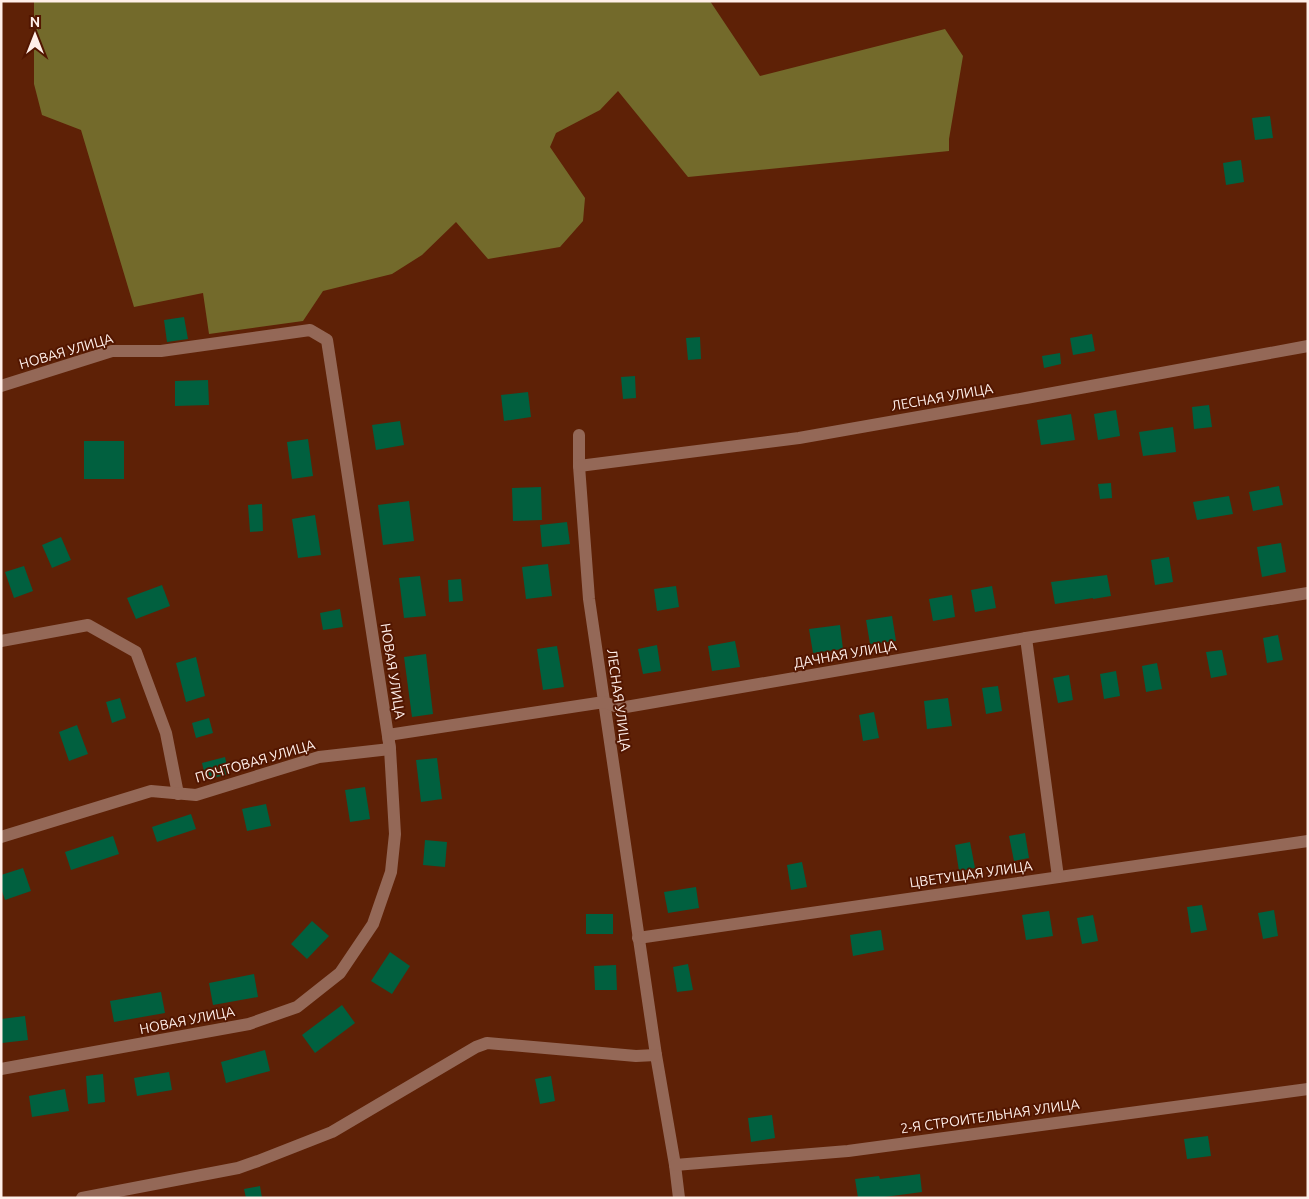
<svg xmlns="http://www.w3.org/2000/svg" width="1309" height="1199" font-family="Ubuntu,sans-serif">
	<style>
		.forest { fill: #736a2b }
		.building { fill: #01603f }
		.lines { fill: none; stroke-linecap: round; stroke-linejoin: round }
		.minor { stroke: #946857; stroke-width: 12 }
		.labels { text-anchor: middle; stroke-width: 4; stroke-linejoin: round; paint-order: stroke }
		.street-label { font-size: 14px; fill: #ffefe9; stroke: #521600 }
	</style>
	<rect width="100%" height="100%" fill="#5e2106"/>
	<!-- forest -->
	<polygon class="forest" points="34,1 710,1 760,76 945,29 963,56 949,139 949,151 688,177 618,91 600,110 556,133 550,147 585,198 583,221 560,247 488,259 456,222 422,255 392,274 323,291 303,321 209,334 203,293 134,307 81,130 42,115 34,84"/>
	<!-- building -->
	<g class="building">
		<polygon points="1270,116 1273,138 1255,140 1252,118"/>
		<polygon points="1241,160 1244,182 1226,185 1223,163"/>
		<polygon points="184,317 188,339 167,342 164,320"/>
		<polygon points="1092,334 1095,351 1073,355 1070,338"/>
		<polygon points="700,337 701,359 688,360 686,338"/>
		<polygon points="1060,353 1061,364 1044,368 1042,356"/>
		<polygon points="635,376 636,398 623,399 621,377"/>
		<polygon points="208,380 209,405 175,406 175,381"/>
		<polygon points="528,392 531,417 504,421 501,395"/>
		<polygon points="1209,405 1212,427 1194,429 1192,407"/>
		<polygon points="1116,410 1120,436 1098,440 1094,414"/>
		<polygon points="1071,414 1075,440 1041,445 1037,420"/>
		<polygon points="400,421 404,445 376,450 372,425"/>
		<polygon points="1173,427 1176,452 1143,456 1139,432"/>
		<polygon points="308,439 313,476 292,479 287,442"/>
		<rect x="84" y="441" width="40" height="38"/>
		<polygon points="1111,483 1112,498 1100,499 1098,484"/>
		<polygon points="1279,486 1283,505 1253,511 1249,492"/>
		<polygon points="541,487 542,520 513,521 512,488"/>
		<polygon points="1229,496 1233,514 1197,520 1193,502"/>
		<polygon points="409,501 414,541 383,545 378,505"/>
		<polygon points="262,504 263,531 250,532 248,505"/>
		<polygon points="315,515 321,555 298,558 292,519"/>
		<polygon points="567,522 570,544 542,547 540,525"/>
		<polygon points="61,537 71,560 52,568 42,545"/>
		<polygon points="1281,543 1286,572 1262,577 1257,547"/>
		<polygon points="1169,557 1173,582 1155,585 1151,560"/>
		<polygon points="548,564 552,596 526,599 522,567"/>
		<polygon points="24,566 33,591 14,598 5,572"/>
		<polygon points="1107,575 1111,596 1093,599 1093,598 1055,604 1051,582"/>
		<polygon points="420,576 426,616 404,618 399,578"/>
		<polygon points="461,579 463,601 449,602 448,580"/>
		<polygon points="162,585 170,606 136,619 127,598"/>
		<polygon points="676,586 679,607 657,611 654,589"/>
		<polygon points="992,586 996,608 975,612 971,590"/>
		<polygon points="952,595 955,617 933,621 929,599"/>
		<polygon points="340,609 343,627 323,630 320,613"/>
		<polygon points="892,616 896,641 870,644 866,620"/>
		<polygon points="840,625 843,649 813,653 809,629"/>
		<polygon points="1278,635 1283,660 1267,663 1263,638"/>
		<polygon points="735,641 740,667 712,671 708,646"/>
		<polygon points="657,645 661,671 643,674 638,649"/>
		<polygon points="557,646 564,687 543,690 537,649"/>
		<polygon points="1222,650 1227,675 1211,678 1206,652"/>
		<polygon points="426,654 433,714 412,717 404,657"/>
		<polygon points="196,657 205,696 186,702 176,663"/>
		<polygon points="1157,663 1162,689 1146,692 1142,666"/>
		<polygon points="1116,671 1120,696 1104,699 1100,674"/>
		<polygon points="1069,675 1073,700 1058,703 1053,678"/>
		<polygon points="998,686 1002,711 986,714 982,688"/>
		<polygon points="120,698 126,718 112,723 106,702"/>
		<polygon points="948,698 952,726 927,729 924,701"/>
		<polygon points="874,712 879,738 863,741 859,715"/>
		<polygon points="209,718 213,733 196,738 192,723"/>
		<polygon points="77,725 88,754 69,761 59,732"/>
		<polygon points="225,757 229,774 206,780 202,763"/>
		<polygon points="437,758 442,799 421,802 416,760"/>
		<polygon points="365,787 370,819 350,822 345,790"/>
		<polygon points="266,804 271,826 247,831 242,809"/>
		<polygon points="191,814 196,829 157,842 152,827"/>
		<polygon points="1025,833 1029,858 1014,861 1009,836"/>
		<polygon points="113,836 119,854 71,870 65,852"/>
		<polygon points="425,840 447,842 445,867 423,865"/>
		<polygon points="970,842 975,868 959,871 955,845"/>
		<polygon points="802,862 807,887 791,890 787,865"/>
		<polygon points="23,868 31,891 5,900 1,888 1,875"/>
		<polygon points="696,887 699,908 668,913 664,892"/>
		<polygon points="1202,905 1207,930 1191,933 1187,907"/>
		<polygon points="1274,910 1278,936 1263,939 1258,913"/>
		<polygon points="1049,911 1053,936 1026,940 1022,915"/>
		<rect x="586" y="914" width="27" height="20"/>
		<polygon points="1093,915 1098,941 1082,944 1077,918"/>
		<polygon points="312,921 329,936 307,959 291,944"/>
		<polygon points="881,930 884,950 853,956 850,935"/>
		<polygon points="390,952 410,966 392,994 371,981"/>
		<polygon points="688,964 693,990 677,992 673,967"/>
		<polygon points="616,965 617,990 595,990 594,966"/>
		<polygon points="254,974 258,997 213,1005 209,983"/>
		<polygon points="161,992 165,1013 114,1022 110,1001"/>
		<polygon points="342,1005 355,1023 315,1053 302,1035"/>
		<polygon points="25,1016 28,1040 2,1043 1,1019"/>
		<polygon points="265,1050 270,1071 226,1083 221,1062"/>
		<polygon points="169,1072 172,1090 137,1096 134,1078"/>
		<polygon points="103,1074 105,1102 88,1104 86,1076"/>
		<polygon points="551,1076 555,1101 540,1104 535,1079"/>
		<polygon points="65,1089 69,1111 32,1117 29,1096"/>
		<polygon points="772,1115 775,1138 751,1142 748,1118"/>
		<polygon points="1208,1136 1211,1156 1187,1159 1184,1139"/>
		<polygon points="920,1174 922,1192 877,1198 858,1198 855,1179 879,1176 880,1179"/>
		<polygon points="260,1186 262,1198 246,1198 244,1189"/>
	</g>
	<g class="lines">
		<!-- minor -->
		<g class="minor">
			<polyline points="1,386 112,351 161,351 310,330 327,340 390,749 395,834 391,872 373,924 340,973 297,1007 249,1024 1,1069"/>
			<polyline points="579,435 579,466 589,599 656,1055 675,1165 679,1198"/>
			<polyline points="579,466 799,438 1026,398 1308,346"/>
			<polyline points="1026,638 1058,877"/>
			<polyline points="1,641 88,625 136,652 166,733 178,794"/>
			<polyline points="1,837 151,791 196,795 319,757 390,749 388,735 604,702 620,708 1026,638 1308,593"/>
			<polyline points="638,938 1308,841"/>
			<polyline points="675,1165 848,1151 1308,1089"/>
			<polyline points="82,1198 238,1168 258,1161 332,1132 476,1047 487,1043 636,1056 656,1055"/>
		</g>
	</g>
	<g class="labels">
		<!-- street labels -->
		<g class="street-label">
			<text transform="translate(66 351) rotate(-16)" y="5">НОВАЯ УЛИЦА</text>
			<text transform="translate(942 397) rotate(-10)" y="5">ЛЕСНАЯ УЛИЦА</text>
			<text transform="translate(845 654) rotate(-10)" y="5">ДАЧНАЯ УЛИЦА</text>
			<text transform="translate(393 671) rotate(81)" y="5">НОВАЯ УЛИЦА</text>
			<text transform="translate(619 700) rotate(82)" y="5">ЛЕСНАЯ УЛИЦА</text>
			<text transform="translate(255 761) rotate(-16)" y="5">ПОЧТОВАЯ УЛИЦА</text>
			<text transform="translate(971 874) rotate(-8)" y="5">ЦВЕТУЩАЯ УЛИЦА</text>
			<text transform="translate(187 1020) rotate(-11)" y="5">НОВАЯ УЛИЦА</text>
			<text transform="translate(990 1116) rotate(-8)" y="5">2-Я СТРОИТЕЛЬНАЯ УЛИЦА</text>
		</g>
	</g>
	<!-- border -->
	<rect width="1309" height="1199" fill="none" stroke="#ffefe9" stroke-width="5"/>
	<!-- north arrow -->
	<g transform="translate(35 35)" stroke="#521600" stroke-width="4" paint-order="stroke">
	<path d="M0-4L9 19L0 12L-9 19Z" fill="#ffefe9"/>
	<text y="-8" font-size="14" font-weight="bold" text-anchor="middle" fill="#ffefe9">N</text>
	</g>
</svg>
